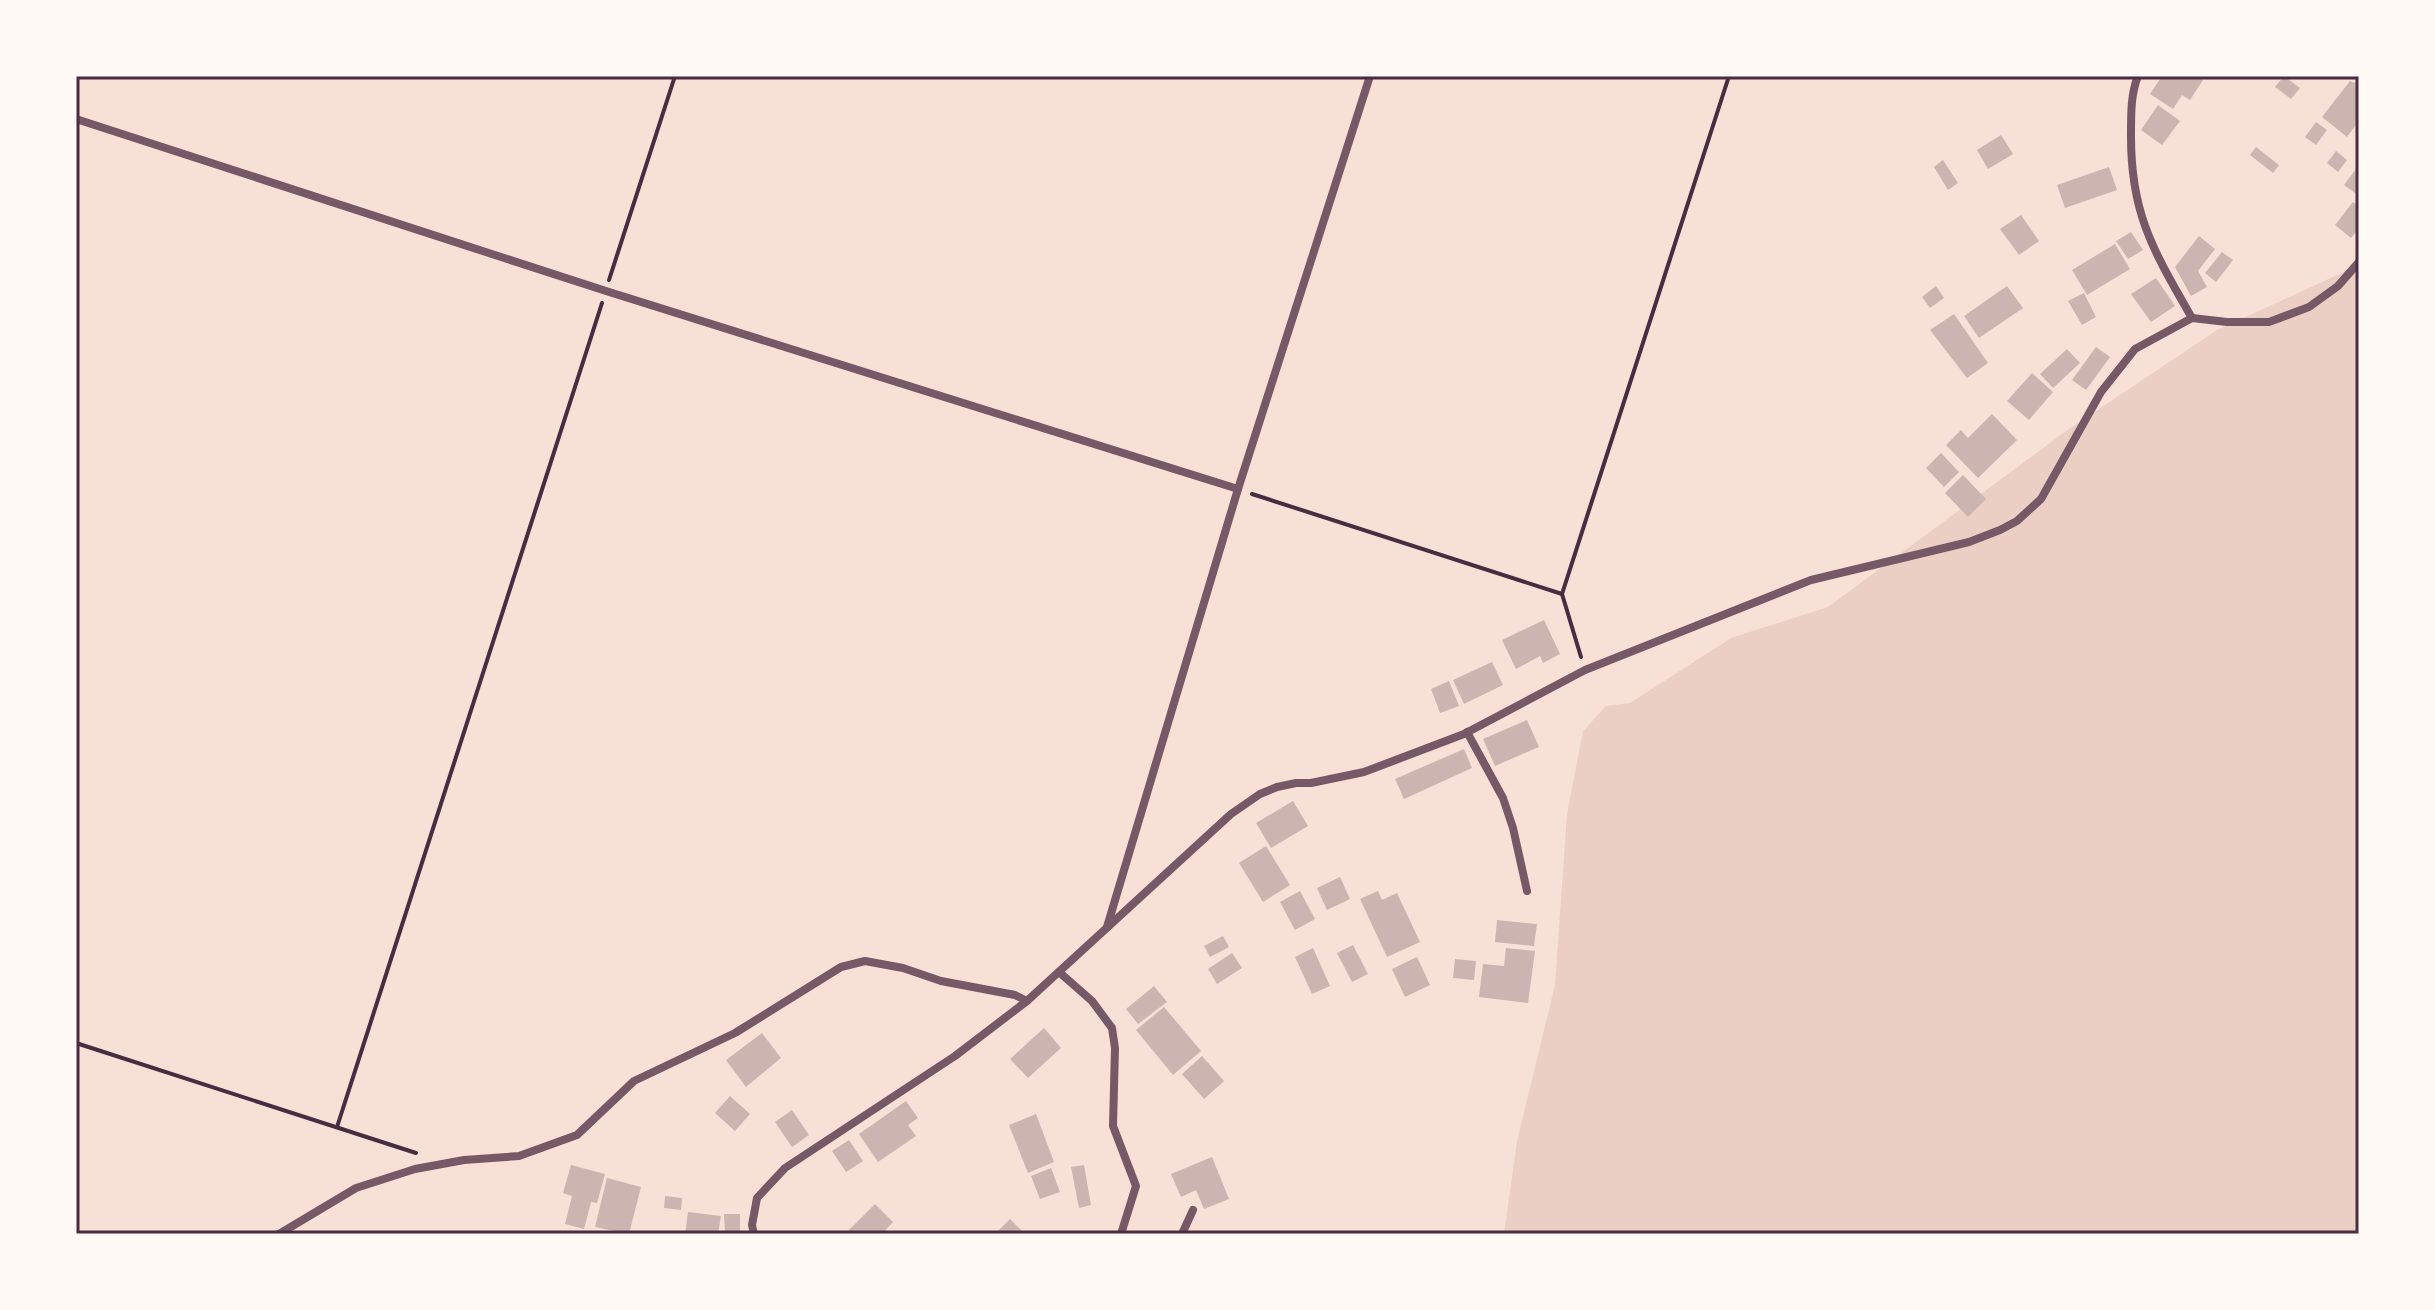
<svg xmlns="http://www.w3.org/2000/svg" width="2435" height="1310" font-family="'Exo 2',sans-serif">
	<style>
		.green { fill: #ebcfc5 }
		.building { fill: #ccb4b1 }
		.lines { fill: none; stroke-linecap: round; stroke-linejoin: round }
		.path { stroke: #4a2c40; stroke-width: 4 }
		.minor { stroke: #755966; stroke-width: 8 }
		.neatline { fill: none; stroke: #4a2c40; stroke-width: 3 }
	</style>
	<rect width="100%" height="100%" fill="#f7e1d7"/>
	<!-- green -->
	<polygon class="green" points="2348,270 2359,274 2359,1234 1504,1234 1517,1141 1555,985 1567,814 1583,731 1606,706 1630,703 1731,638 1828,607 2069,429 2217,330"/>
	<!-- building -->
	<g class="building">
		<polygon points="2162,76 2198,76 2203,80 2190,100 2182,95 2173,109 2150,94"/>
		<polygon points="2284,76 2300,88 2291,99 2275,87"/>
		<polygon points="2359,76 2359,121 2347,137 2322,117 2350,81 2354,83"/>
		<polygon points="2158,105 2180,121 2162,145 2141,130"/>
		<polygon points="2316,122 2327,130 2316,145 2305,137"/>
		<polygon points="2001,135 2013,154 1988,169 1977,150"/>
		<polygon points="2256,147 2279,165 2273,173 2250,155"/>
		<polygon points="2336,151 2347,160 2338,172 2327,163"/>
		<polygon points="1943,160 1958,183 1948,190 1934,167"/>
		<polygon points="2359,165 2359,196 2344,185"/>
		<polygon points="2109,167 2117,190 2065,208 2057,185"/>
		<polygon points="2353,202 2359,206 2359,228 2351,238 2335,225"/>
		<polygon points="2021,215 2039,241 2019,255 2000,229"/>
		<polygon points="2131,232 2143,250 2128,259 2116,241"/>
		<polygon points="2199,236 2215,249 2198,271 2207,287 2191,296 2175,267"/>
		<polygon points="2115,244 2130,269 2087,295 2072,270"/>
		<polygon points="2222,252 2233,260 2216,282 2205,273"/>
		<polygon points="2156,278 2175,306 2151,322 2131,294"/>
		<polygon points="1936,286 1944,298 1930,308 1922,297"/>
		<polygon points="2007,286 2023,308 1979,338 1964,316"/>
		<polygon points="2084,293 2096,317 2082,325 2068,301"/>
		<polygon points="1954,314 1988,363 1967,378 1930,330"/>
		<polygon points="2096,347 2110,357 2086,390 2072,380"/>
		<polygon points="2067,349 2080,363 2053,388 2040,374"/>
		<polygon points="2032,373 2053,392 2029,420 2007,401"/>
		<polygon points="1992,414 2017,440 1978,478 1946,445 1961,430 1968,438"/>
		<polygon points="1941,453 1959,472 1944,487 1926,468"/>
		<polygon points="1963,475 1986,499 1968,517 1945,493"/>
		<polygon points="1544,620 1560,654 1543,663 1540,656 1516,669 1502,640"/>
		<polygon points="1492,662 1503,685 1464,704 1453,680"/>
		<polygon points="1449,681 1459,706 1440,713 1431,689"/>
		<polygon points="1527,720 1539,747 1495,766 1483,739"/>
		<polygon points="1464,749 1472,768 1404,799 1395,779"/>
		<polygon points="1293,801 1308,826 1271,848 1256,823"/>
		<polygon points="1266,846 1290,885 1263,902 1239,863"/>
		<polygon points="1340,877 1350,899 1327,910 1317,888"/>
		<polygon points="1300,891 1315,919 1295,930 1280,902"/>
		<polygon points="1378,891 1382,900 1397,893 1420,942 1387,957 1360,899"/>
		<polygon points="1497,920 1537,924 1534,946 1495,942"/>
		<polygon points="1223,936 1229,947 1210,957 1204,946"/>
		<polygon points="1353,945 1368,974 1352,982 1337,953"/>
		<polygon points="1313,948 1330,986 1312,994 1295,957"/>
		<polygon points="1506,948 1535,951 1528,1003 1479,997 1483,964 1504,966"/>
		<polygon points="1232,953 1242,968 1217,984 1208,969"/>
		<polygon points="1417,957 1430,985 1405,997 1392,969"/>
		<polygon points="1455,959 1476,961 1474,980 1453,978"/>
		<polygon points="1154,986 1167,1002 1138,1024 1126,1009"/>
		<polygon points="1164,1007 1201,1051 1173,1075 1136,1030"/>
		<polygon points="1044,1028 1061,1048 1028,1078 1010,1059"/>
		<polygon points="762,1033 781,1058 746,1087 726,1060"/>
		<polygon points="1202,1056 1224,1081 1204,1099 1182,1074"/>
		<polygon points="730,1096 750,1114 735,1131 715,1113"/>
		<polygon points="906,1101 918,1118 908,1125 916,1136 878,1162 859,1134"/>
		<polygon points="792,1110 809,1135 792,1147 775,1122"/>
		<polygon points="1036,1114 1054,1162 1028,1173 1009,1125"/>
		<polygon points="849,1140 863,1161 846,1172 832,1151"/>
		<polygon points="1212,1157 1229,1199 1204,1209 1196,1190 1181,1197 1171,1174"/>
		<polygon points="571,1165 605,1174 597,1203 591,1202 584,1229 565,1224 572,1196 563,1193"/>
		<polygon points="1084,1165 1091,1205 1079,1208 1071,1167"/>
		<polygon points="1051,1168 1060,1192 1040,1199 1031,1176"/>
		<polygon points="607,1178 641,1187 629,1234 595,1227"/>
		<polygon points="665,1196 682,1198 681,1210 664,1208"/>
		<polygon points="875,1204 893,1222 882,1234 845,1234"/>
		<polygon points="688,1212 721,1216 718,1234 685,1234"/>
		<polygon points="724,1214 740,1214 740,1234 725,1234"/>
		<polygon points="1010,1219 1025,1234 995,1234"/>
	</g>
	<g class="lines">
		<!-- path -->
		<g class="path">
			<polyline points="609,280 675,76"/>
			<polyline points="1252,494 1562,594 1581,657"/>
			<polyline points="1562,594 1729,76"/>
			<polyline points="76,1043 416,1153"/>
			<polyline points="337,1127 602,303"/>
		</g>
		<!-- minor -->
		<g class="minor">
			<path d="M2138,76C2131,93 2131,113 2131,132C2130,213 2153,250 2192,318"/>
			<polyline points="76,119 606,291 1238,489"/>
			<polyline points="1467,732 1503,798 1513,828 1527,891"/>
			<polyline points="1107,927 1238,489 1370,76"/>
			<polyline points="1059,972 1092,1001 1112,1028 1115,1048 1113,1126 1136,1186 1121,1234"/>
			<polyline points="279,1234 356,1188 415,1169 464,1160 519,1156 577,1135 634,1081 735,1033 841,967 865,961 903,968 941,981 1015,995 1027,1001"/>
			<polyline points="754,1234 752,1225 757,1198 785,1168 955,1056 1027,1001 1231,814 1260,794 1277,787 1296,783 1311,783 1364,772 1464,734 1585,670 1811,580 1969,542 2000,530 2017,521 2041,499 2101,392 2135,349 2192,318 2227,322 2269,322 2309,307 2338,286 2359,262"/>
			<polyline points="1182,1234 1193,1210"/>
		</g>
	</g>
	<!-- border -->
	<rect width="2435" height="1310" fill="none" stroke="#fffaf5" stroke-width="156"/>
	<rect x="78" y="78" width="2279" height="1154" class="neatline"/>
</svg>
